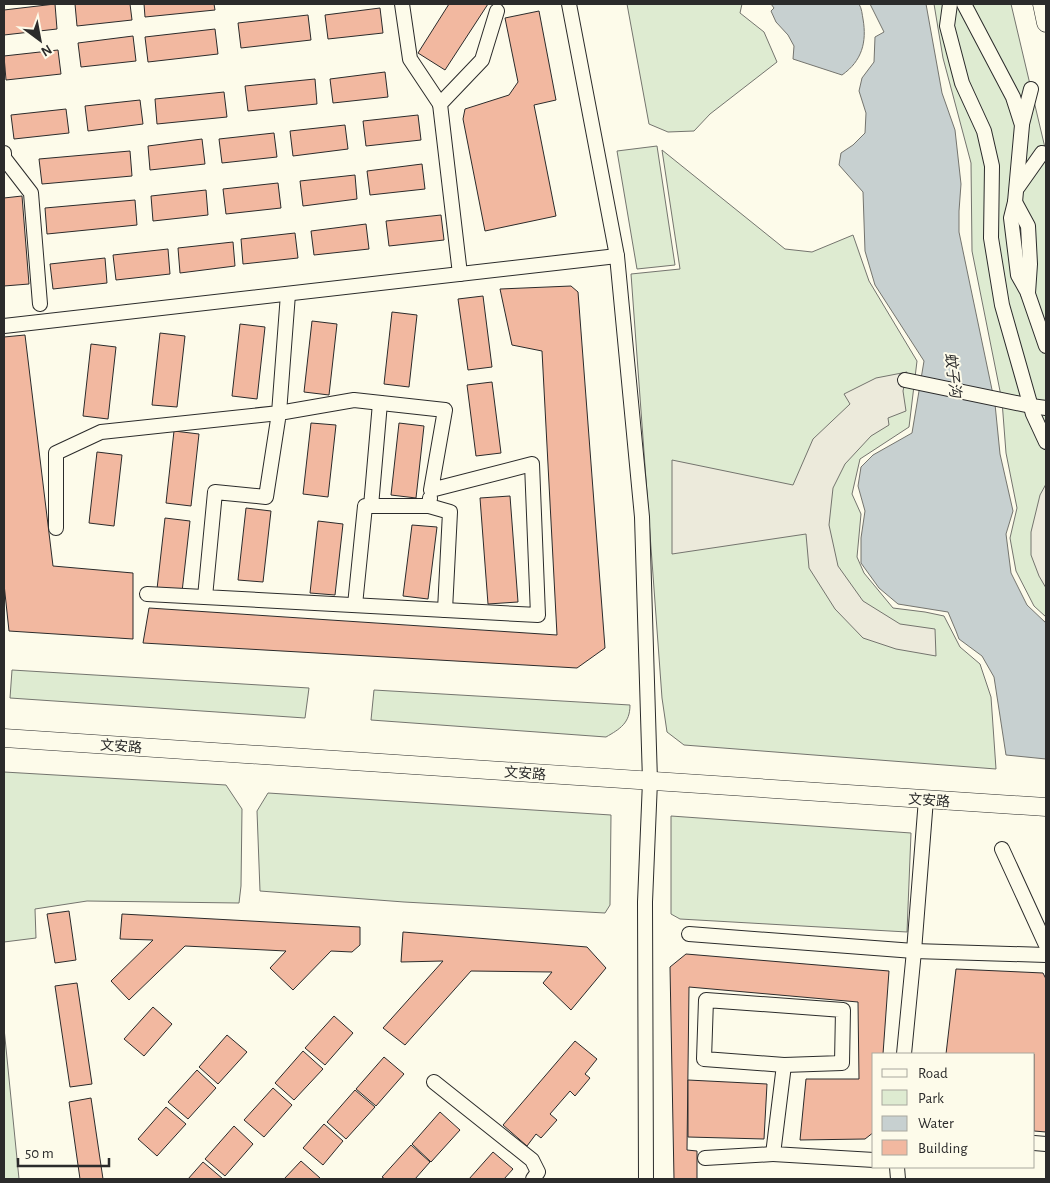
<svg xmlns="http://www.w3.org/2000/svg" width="1050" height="1183" font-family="'Alegreya Sans','Noto Sans SC',sans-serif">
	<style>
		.green { fill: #deebd1; stroke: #74746e }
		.parking { fill: #eceadb; stroke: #74746e }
		.water { fill: #c7d0d0; stroke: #74746e }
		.building { fill: #f2b8a0; stroke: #2b2b2b }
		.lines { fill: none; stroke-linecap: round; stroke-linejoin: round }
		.minor-casing { stroke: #2b2b2b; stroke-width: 16 }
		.major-casing { stroke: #2b2b2b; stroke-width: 19 }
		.minor { stroke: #fdfbea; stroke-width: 14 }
		.major { stroke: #fdfbea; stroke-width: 18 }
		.labels { text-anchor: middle; stroke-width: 4; stroke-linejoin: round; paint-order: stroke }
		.street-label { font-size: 14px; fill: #2b2b2b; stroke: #fdfbea }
		.water-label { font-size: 15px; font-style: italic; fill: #2b2b2b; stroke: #fdfbea }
	</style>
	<rect width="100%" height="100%" fill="#fdfbea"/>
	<!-- green -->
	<g class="green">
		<polygon points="627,4 742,4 740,13 764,32 777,62 710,114 694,131 668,132 649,124"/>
		<polygon points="934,4 1011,4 1046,152 1046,617 1034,606 1016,571 1010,538 1017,508 1006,453 1002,401 972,251 971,163 943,58"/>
		<polygon points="657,146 675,265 637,269 617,151"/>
		<polygon points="662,150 785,249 812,252 853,235 869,281 917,361 909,427 860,459 852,494 861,514 857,557 864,573 893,608 925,612 944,616 960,647 980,664 991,697 996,769 684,745 667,732 662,698 631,274 680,269"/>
		<polygon points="12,670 309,688 305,718 10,698"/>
		<path d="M374,690L630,705C630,723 620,729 606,737L371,720Z"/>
		<polygon points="4,772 226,785 242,809 241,886 239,903 87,901 35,909 36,938 4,942"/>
		<polygon points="268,793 611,815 610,905 605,913 404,902 260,891 257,811"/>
		<polygon points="671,816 911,833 907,932 680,919 671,914"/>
		<polygon points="4,1028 19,1179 4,1179"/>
	</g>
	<!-- parking -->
	<g class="parking">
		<polygon points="907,372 903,391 906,411 888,418 889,425 871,436 845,464 833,488 829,525 838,566 863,601 900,624 935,629 936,656 896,649 863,638 835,609 809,568 806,534 672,554 672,460 793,485 813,439 850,404 844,394 876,378"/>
		<polygon points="1046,484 1046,588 1039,576 1031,555 1031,532 1040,495"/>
	</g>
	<!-- water -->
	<g class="water">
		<path d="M771,4H859C862,9 862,14 863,19C867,42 862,61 842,75L793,59L794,46L788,35L776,22L771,11L774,8Z"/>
		<polygon points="870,4 926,4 942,93 955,130 961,184 959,211 959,232 995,404 1000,454 1013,511 1006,534 1011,573 1027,605 1046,623 1046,759 1006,755 994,677 982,656 959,639 956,631 948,612 898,604 879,588 861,563 861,538 865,511 858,486 861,467 873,455 912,433 924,361 875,285 865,251 863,192 839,165 841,153 853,145 865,133 866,113 859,91 862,78 874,62 875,37 884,32"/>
	</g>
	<!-- building -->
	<g class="building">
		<polygon points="55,4 57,29 4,35 4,10"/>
		<polygon points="75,4 130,4 132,20 77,26"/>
		<polygon points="144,4 214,4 215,10 145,17"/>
		<polygon points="449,4 488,4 445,70 418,53"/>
		<polygon points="380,8 383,33 328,39 325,15"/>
		<polygon points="539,11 556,100 534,105 556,216 485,231 463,119 465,109 509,95 518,82 505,18"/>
		<polygon points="308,15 311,40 241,48 238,23"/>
		<polygon points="215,29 218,54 148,62 145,37"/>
		<polygon points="133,36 136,61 81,67 78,43"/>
		<polygon points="58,50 61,74 6,80 4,56"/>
		<polygon points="385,72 388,97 333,103 330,79"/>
		<polygon points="315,79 317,104 248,111 245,86"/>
		<polygon points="224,92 227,117 157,124 155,99"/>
		<polygon points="140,100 143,124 88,131 85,106"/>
		<polygon points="66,109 69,133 14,139 11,115"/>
		<polygon points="418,115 421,140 366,146 363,121"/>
		<polygon points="345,125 348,149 293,156 290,131"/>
		<polygon points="274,133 277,157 222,163 219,139"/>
		<polygon points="202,139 205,164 150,170 148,146"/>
		<polygon points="130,151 132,176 42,184 39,159"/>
		<polygon points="422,164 425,189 370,195 367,171"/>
		<polygon points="355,175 357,199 303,206 300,181"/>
		<polygon points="278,183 281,208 226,214 223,189"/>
		<polygon points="206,190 208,215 153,221 151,196"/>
		<polygon points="22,196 29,284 4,286 4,198"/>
		<polygon points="135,200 137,225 47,234 45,208"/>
		<polygon points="441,215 444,240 389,246 386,221"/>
		<polygon points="366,224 369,249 314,255 311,231"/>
		<polygon points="295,233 298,258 243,264 241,239"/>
		<polygon points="233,242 235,266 180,273 178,248"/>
		<polygon points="168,249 170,274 116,280 113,255"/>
		<polygon points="105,258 107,283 53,289 50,264"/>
		<polygon points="571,286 578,292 605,648 577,668 143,643 149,608 557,635 542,351 512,345 500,289"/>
		<polygon points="483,296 492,367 468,370 458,299"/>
		<polygon points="392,312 417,315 409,387 384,384"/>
		<polygon points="312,321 337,324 329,395 304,392"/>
		<polygon points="240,324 265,327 257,399 232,396"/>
		<polygon points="160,333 185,336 177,407 152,405"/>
		<polygon points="25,335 53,566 133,573 133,639 9,631 4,584 4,337"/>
		<polygon points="91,344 116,347 108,419 83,416"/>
		<polygon points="492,382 501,453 476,456 467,385"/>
		<polygon points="311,423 336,425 328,497 303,494"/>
		<polygon points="399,423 424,426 416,498 391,495"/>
		<polygon points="174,431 199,434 191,506 166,503"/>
		<polygon points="97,452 122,455 114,526 89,523"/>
		<polygon points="510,496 518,602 488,604 480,498"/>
		<polygon points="246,508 271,511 263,582 238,580"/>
		<polygon points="165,518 190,521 182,592 157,589"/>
		<polygon points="318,521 343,524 335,595 310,593"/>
		<polygon points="412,525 437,527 428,599 403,596"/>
		<polygon points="69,911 76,960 55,963 47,914"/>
		<polygon points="122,914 360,927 360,945 352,952 331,951 293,990 270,968 286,951 185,946 129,1000 111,981 153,940 120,939"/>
		<polygon points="403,932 587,947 606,968 571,1010 543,983 552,972 471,971 405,1045 383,1028 443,961 401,962"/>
		<polygon points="686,954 889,971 883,1054 874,1054 874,1132 865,1139 800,1140 806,1079 859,1079 858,1002 689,987 687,1150 697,1151 697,1179 674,1179 670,967"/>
		<polygon points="956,969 1043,973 1046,979 1046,1132 1034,1131 1034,1054 946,1054"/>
		<polygon points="77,983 92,1084 70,1087 55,986"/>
		<polygon points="153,1007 172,1024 144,1056 124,1039"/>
		<polygon points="334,1016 353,1033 325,1065 305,1048"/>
		<polygon points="227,1035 247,1052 218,1084 199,1067"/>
		<polygon points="575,1041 597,1059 585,1074 590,1078 575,1096 570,1091 550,1114 557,1120 541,1138 536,1134 527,1146 503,1125"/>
		<polygon points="303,1051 323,1069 294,1100 275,1083"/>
		<polygon points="384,1057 404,1074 376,1106 356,1089"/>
		<polygon points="197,1070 216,1088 188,1119 168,1102"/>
		<polygon points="688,1080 767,1084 764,1139 688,1137"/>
		<polygon points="273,1088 292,1105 264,1137 244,1120"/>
		<polygon points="355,1090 375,1107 346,1139 327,1122"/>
		<polygon points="91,1098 103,1179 80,1179 69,1102"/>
		<polygon points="166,1107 186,1124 157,1156 138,1139"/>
		<polygon points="440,1112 460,1130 431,1162 412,1144"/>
		<polygon points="324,1124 343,1141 323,1165 303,1148"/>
		<polygon points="234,1126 253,1144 225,1176 205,1159"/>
		<polygon points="411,1145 430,1162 415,1179 385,1179 382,1177"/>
		<polygon points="493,1152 513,1169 504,1179 469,1179"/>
		<polygon points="301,1161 320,1178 319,1179 284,1179"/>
		<polygon points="203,1162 223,1179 188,1179"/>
	</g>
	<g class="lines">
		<defs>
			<g id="minor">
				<polyline points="402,4 410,59 440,104"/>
				<polyline points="569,4 617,256 642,517 650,781 645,902 646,1179"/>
				<polyline points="950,4 947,26 962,83 984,131 992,166 991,238 1002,305 1033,414 1046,442"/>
				<polyline points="964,4 1013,97 1022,125 1015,202 1011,218 1018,275 1027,291 1046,346"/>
				<polyline points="1022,124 1031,89"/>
				<polyline points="4,153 4,158 31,193 40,304"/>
				<polyline points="1018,187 1042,153"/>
				<polyline points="1015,202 1028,226 1030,264 1028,293"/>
				<polyline points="460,274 440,104 482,60 497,11"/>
				<polyline points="4,326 617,256"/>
				<polyline points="905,380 1031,406 1046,408"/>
				<polyline points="430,498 429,506 450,512 445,610"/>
				<polyline points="371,506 380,403"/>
				<polyline points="56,528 56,453 101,432 279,413 288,294"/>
				<polyline points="147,594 538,615 532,464 431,490 445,410 354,400 279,413 266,497 215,492 205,597"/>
				<polyline points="355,605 365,506 429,506"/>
				<polyline points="1002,849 1046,945"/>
				<polyline points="689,934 914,951 1046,955"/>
				<polygon points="706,1000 843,1010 842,1063 784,1065 704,1059"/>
				<polyline points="904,1054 914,951 926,799"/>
				<polyline points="784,1065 773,1154 874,1160"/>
				<polyline points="434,1082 532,1160 538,1172 533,1179"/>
				<polyline points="1034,1143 1046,1144"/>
				<polyline points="705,1158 773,1154"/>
				<polyline points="897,1167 898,1179"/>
			</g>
			<g id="major">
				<polyline points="1042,4 1046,23"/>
				<polyline points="4,738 1046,807"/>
			</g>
		</defs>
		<!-- minor casing -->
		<use href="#minor" class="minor-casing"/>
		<!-- major casing -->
		<use href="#major" class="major-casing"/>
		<!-- minor -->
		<use href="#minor" class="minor"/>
		<!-- major -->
		<use href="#major" class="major"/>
	</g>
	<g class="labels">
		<!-- street labels -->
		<g class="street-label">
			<text transform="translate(121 746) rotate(4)" y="5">文安路</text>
			<text transform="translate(525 773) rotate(4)" y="5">文安路</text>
			<text transform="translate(929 800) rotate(4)" y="5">文安路</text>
		</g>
		<!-- water labels -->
		<g class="water-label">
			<text transform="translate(953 375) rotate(83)" y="5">蚊子沟</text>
		</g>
	</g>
	<!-- border -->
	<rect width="1050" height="1183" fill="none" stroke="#2b2b2b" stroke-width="10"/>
	<!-- legend -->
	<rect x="872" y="1053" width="162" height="115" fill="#fdfbea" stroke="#a9a89e"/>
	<rect x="882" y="1069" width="25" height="8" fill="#fdfbea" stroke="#a9a89e"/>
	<text x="918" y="1078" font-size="15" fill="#2b2b2b">Road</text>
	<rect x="882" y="1090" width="25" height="15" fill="#deebd1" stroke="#a9a89e"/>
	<text x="918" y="1103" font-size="15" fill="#2b2b2b">Park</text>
	<rect x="882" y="1116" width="25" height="15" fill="#c7d0d0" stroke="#a9a89e"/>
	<text x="918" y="1128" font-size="15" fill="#2b2b2b">Water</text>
	<rect x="882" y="1140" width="25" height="15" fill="#f2b8a0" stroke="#a9a89e"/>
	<text x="918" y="1153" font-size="15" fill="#2b2b2b">Building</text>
	<!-- north arrow -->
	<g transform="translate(40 40) rotate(148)" stroke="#fdfbea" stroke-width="4" paint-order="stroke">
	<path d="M0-4L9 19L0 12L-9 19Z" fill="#2b2b2b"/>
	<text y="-8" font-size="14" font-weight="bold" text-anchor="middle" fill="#2b2b2b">N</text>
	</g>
	<!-- scale -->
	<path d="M18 1158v8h91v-8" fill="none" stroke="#2b2b2b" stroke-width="2.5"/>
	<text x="25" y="1158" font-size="15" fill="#2b2b2b" stroke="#fdfbea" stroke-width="4" paint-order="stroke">50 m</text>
</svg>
